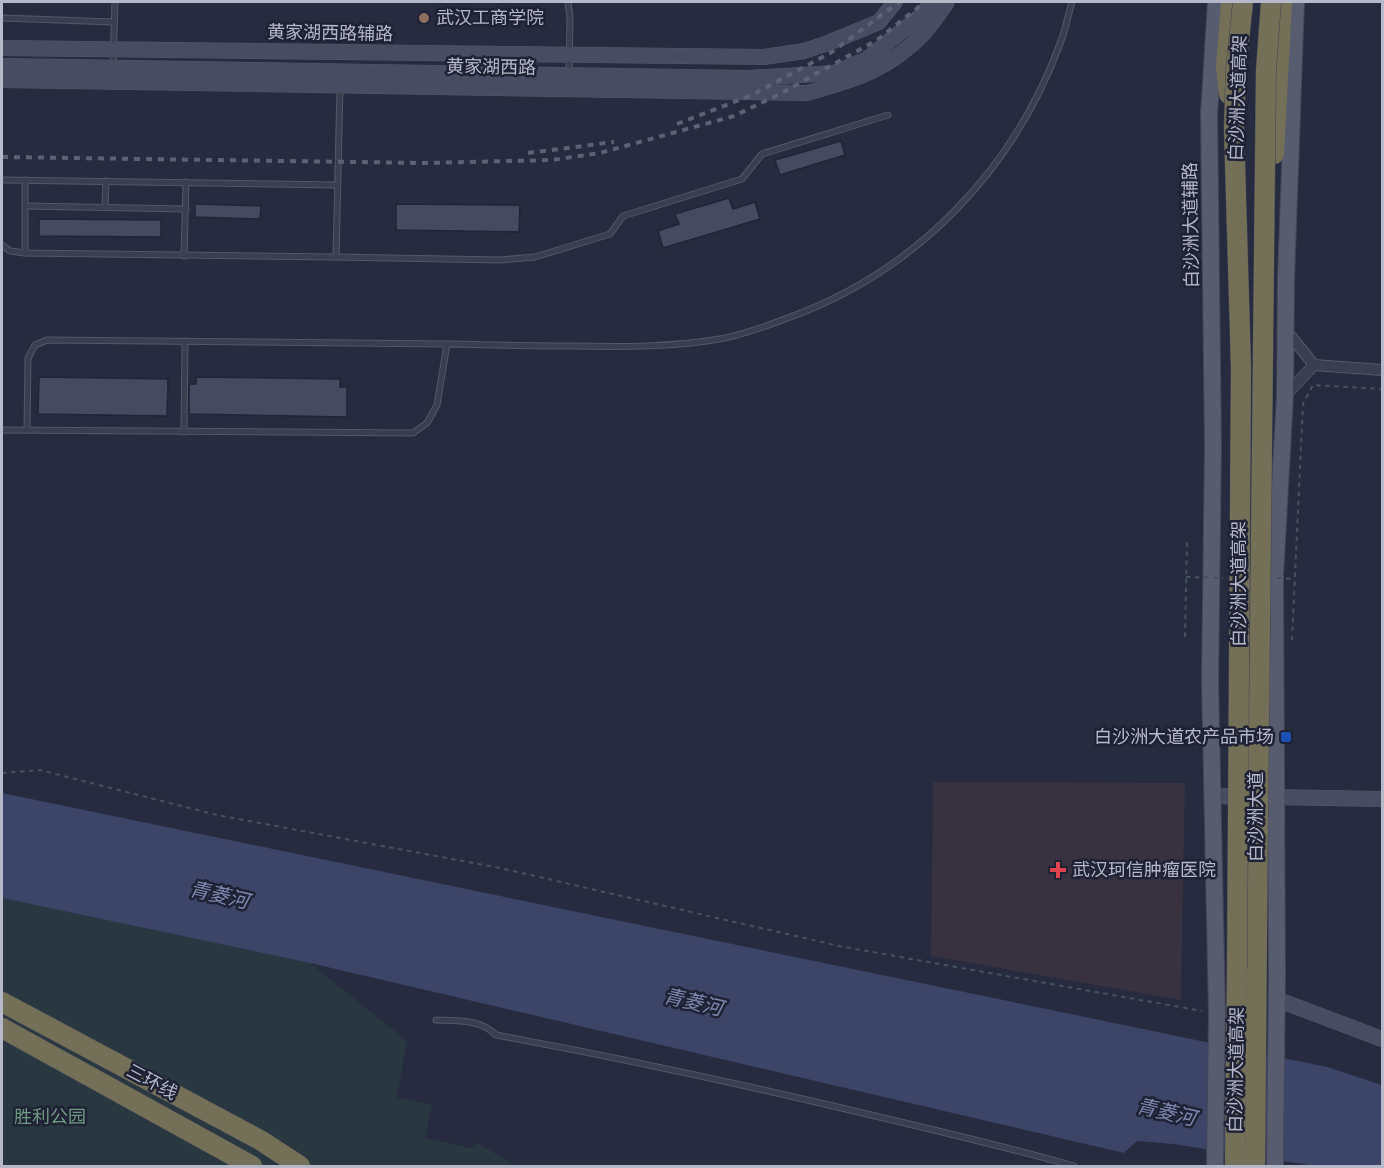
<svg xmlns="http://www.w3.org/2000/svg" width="1384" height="1168" font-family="'Noto Sans','Noto Sans SC',sans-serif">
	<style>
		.medical { fill: #373140 }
		.green { fill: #283740 }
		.water { fill: #3c4467 }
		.building { fill: #454a60; stroke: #212436; stroke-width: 1.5 }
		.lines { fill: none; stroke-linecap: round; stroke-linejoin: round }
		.lane-casing { stroke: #555869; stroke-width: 7 }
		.street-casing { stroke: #555869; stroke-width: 12 }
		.secondary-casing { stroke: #555869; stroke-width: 16 }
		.primary-casing { stroke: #434658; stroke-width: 18 }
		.highway-casing { stroke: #424556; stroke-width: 21 }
		.path { stroke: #43535a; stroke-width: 2; stroke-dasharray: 4.5 4.5; stroke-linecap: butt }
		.lane { stroke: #3a3e4f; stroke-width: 5 }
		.street { stroke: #3a3e4f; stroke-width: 10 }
		.secondary { stroke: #484c62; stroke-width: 15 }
		.primary { stroke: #585c6f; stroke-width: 16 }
		.highway { stroke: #747057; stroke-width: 20 }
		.rail { stroke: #5c6175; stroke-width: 4; stroke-dasharray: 6 6; stroke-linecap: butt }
		.highway-bridge-casing { stroke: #424556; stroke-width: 21; stroke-linecap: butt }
		.path-bridge { stroke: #43535a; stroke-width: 2; stroke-dasharray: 4.5 4.5; stroke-linecap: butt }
		.highway-bridge { stroke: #747057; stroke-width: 20 }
		.education-dot { fill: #8d6e63; stroke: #1e2234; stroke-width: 2 }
		.transit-dot { fill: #1a4fb4; stroke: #1e2234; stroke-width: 2 }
		.health-dot { fill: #e0444e; stroke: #1e2234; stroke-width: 2 }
		.labels { text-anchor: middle; stroke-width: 5; stroke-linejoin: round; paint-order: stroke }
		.poi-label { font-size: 18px; fill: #b6b9c9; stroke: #1e2234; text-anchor: start }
		.street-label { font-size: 18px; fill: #b6b9c9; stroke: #1e2234 }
		.park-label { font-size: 18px; fill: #6e9a82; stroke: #1e2234 }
		.water-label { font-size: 20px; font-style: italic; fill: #7e88b0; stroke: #1e2234 }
	</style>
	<rect width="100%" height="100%" fill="#262b3f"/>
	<!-- medical -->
	<polygon class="medical" points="933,782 1185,783 1181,1000 931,956"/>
	<!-- green -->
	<polygon class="green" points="2,898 310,963 407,1041 397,1097 432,1105 425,1138 471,1148 478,1143 516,1166 2,1166"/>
	<!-- water -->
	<polygon class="water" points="2,793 1327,1067 1382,1085 1382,1166 1316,1166 1173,1144 1137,1141 1124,1153 310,963 2,898"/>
	<!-- building -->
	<g class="building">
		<polygon points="841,141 845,155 780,175 775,160"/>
		<polygon points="729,198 733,209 755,202 760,219 663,248 658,231 679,224 675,214"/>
		<polygon points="195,204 261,206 260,219 195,217"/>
		<polygon points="396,204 520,205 519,232 396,230"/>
		<polygon points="39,219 161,220 161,237 39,236"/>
		<polygon points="39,377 168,379 167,416 38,414"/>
		<polygon points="196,377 340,379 340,387 347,387 347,417 189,414 189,384 196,384"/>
	</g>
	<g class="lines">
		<defs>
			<g id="lane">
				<polyline points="568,2 570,18 569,75"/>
				<polyline points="2,18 114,22"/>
				<polyline points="113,66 115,2"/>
				<polyline points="2,180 338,185"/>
				<polyline points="25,180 25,253"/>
				<polyline points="25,206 186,209"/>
				<polyline points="105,207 106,181"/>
				<polyline points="2,245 10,251 25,253 336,257 340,88"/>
				<polyline points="184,256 186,182"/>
				<polyline points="336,257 500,260 535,257 610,234 623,216 742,179 762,154 888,115"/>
				<path d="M2,430L413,433L427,423L437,405L447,344C490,345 532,346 575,346C623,347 672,347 720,339C742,335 764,327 785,319C915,273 1014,171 1061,41C1066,28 1068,15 1072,2"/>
				<polyline points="27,430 28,358 35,345 47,340 447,344"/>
				<polyline points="184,432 185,341"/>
				<path d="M436,1020C457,1021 481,1019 496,1035C621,1058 746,1085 871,1115C939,1131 1007,1147 1074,1166"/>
			</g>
			<g id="street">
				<polyline points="1286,330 1314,365"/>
				<polyline points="1314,365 1382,370"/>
				<polyline points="1285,396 1314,365"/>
			</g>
			<g id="secondary">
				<polyline points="2,48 764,57 804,51 828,43 879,22 895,2"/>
				<polyline points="2,66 748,78 834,73 867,59 922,15 931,2"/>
				<path d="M2,80L807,93C855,80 889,70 925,32C933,23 940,12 947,2"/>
				<polyline points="1212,796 1382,799"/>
				<polyline points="1276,999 1382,1039"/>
			</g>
			<g id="primary">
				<polyline points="1215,1166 1217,1014 1210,681 1213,447 1209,114 1216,2"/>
				<polyline points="1275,1166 1277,973 1275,576 1285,396 1286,278 1296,2"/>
			</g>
			<g id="highway">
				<polyline points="1229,94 1226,67 1231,2"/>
				<polyline points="1274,154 1282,2"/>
				<polyline points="2,1002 260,1140 300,1166"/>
				<polyline points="2,1028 252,1166"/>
				<polyline points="1235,1166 1237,969"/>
				<polyline points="1255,1166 1258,817"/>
			</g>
		</defs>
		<!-- lane casing -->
		<use href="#lane" class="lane-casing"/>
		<!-- street casing -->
		<use href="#street" class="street-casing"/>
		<!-- secondary casing -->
		<use href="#secondary" class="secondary-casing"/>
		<!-- primary casing -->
		<use href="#primary" class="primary-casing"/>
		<!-- highway casing -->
		<use href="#highway" class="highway-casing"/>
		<!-- path -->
		<g class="path">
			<polyline points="1185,637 1187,540"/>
			<polyline points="1292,640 1303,404 1313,385 1382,389"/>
			<polyline points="2,773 40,770 217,815 500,868 839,946 1202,1011"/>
		</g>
		<!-- lane -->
		<use href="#lane" class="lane"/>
		<!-- street -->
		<use href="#street" class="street"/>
		<!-- secondary -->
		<use href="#secondary" class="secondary"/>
		<!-- primary -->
		<use href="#primary" class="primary"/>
		<!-- highway -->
		<use href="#highway" class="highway"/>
		<!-- rail -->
		<g class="rail">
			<polyline points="677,124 752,95 832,52 899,2"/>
			<polyline points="528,153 614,142"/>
			<polyline points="2,157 424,163 552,160 600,153 734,116 780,94 877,40 925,2"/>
		</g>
		<defs>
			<g id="highway-bridge">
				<polyline points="1258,817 1266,71 1271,2"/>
				<polyline points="1237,969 1241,368 1234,128 1236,69 1243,2"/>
			</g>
		</defs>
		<!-- highway-bridge casing -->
		<use href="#highway-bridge" class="highway-bridge-casing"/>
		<!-- path-bridge -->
		<g class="path-bridge">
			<polyline points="1186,577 1223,578"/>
			<polyline points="1277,578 1295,579"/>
		</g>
		<!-- highway-bridge -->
		<use href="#highway-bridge" class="highway-bridge"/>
	</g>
	<!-- markers -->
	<circle class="education-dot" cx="424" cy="18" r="6"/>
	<rect class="transit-dot" x="1280" y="731" width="12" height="12" rx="3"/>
	<path class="health-dot" d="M1055 861h6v6h6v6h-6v6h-6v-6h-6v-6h6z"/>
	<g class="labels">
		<!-- poi labels -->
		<g class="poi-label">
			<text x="436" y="24">武汉工商学院</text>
			<text x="1274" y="743" text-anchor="end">白沙洲大道农产品市场</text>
			<text x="1072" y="876">武汉珂信肿瘤医院</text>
		</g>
		<!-- street labels -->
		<g class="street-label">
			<text transform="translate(330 33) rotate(1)" y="6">黄家湖西路辅路</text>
			<text transform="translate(491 67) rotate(1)" y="6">黄家湖西路</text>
			<text transform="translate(1238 98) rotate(-88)" y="6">白沙洲大道高架</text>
			<text transform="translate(1191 225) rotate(-91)" y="6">白沙洲大道辅路</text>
			<text transform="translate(1239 584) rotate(-90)" y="6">白沙洲大道高架</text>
			<text transform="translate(1256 817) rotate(-90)" y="6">白沙洲大道</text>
			<text transform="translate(1236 1070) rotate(-89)" y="6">白沙洲大道高架</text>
			<text transform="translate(152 1082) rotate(28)" y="6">三环线</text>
		</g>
		<!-- park labels -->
		<g class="park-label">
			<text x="50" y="1123">胜利公园</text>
		</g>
		<!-- water labels -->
		<g class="water-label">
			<text transform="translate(219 895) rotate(13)" y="7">青菱河</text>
			<text transform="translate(693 1002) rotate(13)" y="7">青菱河</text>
			<text transform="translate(1166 1112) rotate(13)" y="7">青菱河</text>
		</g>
	</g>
	<!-- border -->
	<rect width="1384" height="1168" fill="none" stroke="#b6b9c9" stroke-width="6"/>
</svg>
